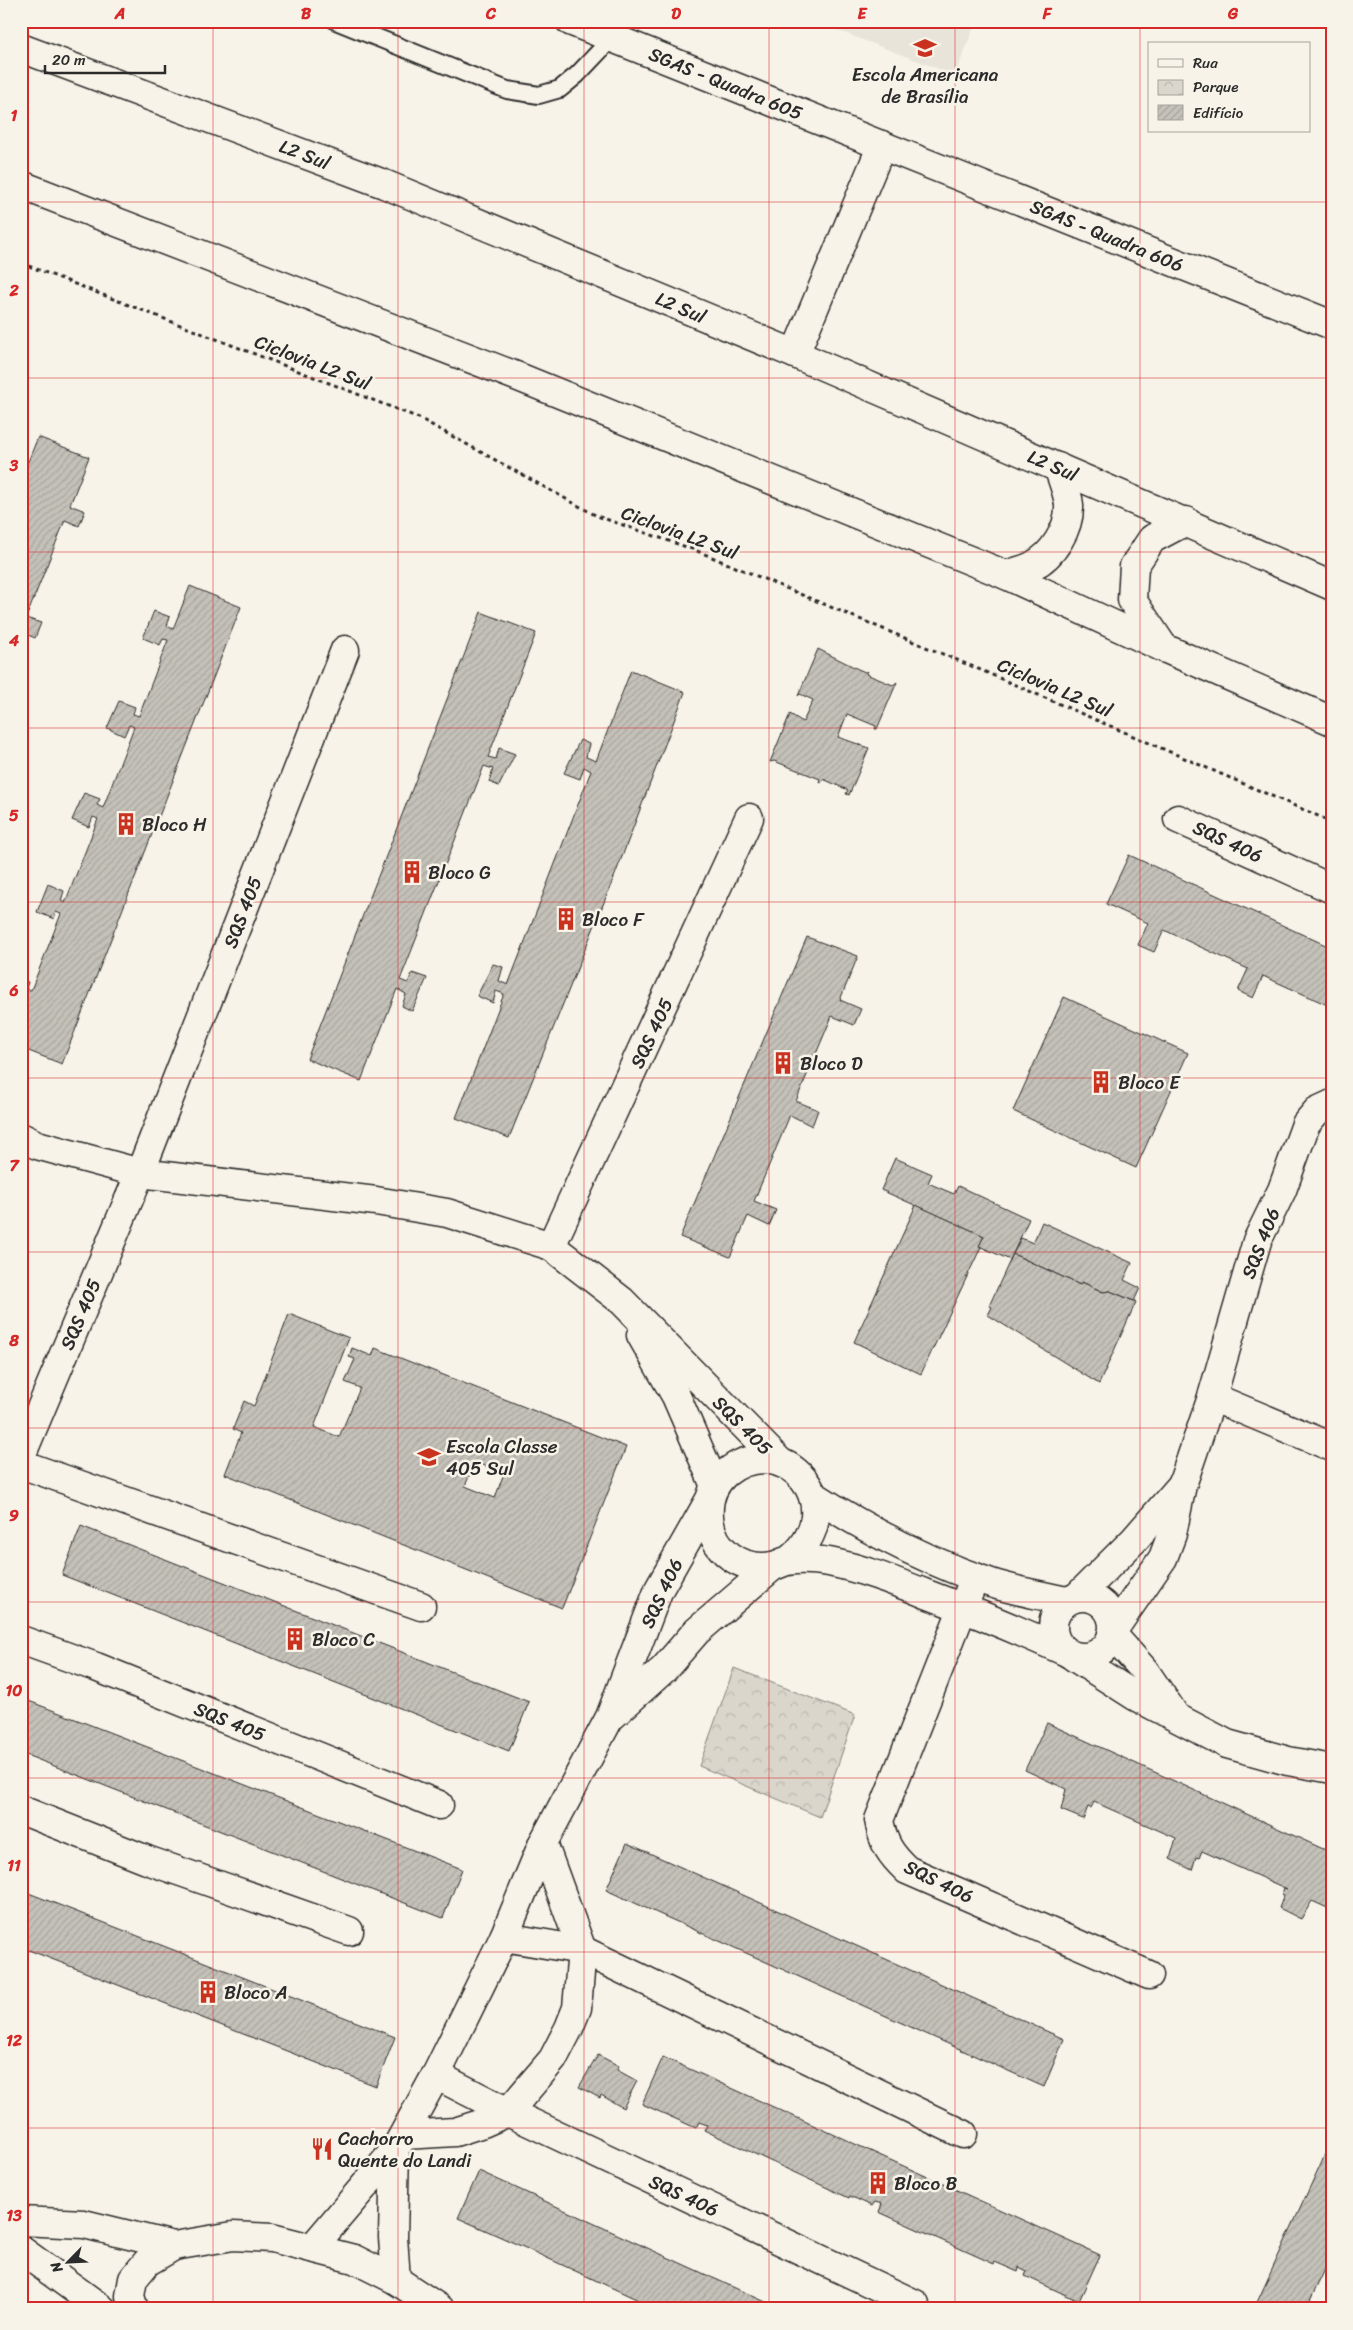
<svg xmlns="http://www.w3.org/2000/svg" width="1353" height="2330" font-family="Sriracha,sans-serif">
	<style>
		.built { fill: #e8e4da }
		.park { fill: url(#park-crowns); stroke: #82807c }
		.building { fill: url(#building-hatch); stroke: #2b2b2b; fill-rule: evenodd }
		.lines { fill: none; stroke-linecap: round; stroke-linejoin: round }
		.lane-casing { stroke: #2b2b2b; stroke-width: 20 }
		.street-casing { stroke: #2b2b2b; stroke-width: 31 }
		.secondary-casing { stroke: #2b2b2b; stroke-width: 31 }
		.primary-casing { stroke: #2b2b2b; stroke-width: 31 }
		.path { stroke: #2b2b2b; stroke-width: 3; stroke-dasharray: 4 4; stroke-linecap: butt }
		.lane { stroke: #f7f3e8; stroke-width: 16 }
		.street { stroke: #f7f3e8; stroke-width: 28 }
		.secondary { stroke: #f7f3e8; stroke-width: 28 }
		.primary { stroke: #f7f3e8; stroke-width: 28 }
		.grid { fill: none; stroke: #d62828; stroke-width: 1; stroke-opacity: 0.55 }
		.labels { text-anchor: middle; stroke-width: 5; stroke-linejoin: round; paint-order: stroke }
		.poi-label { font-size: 19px; fill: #2b2b2b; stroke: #f7f3e8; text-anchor: start }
		.street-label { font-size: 19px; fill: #2b2b2b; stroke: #f7f3e8 }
		.neatline { fill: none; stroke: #d62828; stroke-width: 2 }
		.grid-label { font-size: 16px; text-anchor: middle; font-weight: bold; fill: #d62828 }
	</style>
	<defs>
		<pattern id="park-crowns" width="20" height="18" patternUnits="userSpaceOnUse" patternTransform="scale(1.25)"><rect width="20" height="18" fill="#dad6cc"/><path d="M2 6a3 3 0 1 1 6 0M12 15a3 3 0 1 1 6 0" fill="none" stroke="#bbb8af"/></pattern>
		<pattern id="building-hatch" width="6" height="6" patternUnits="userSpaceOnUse" patternTransform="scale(1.25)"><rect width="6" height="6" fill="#c4c1b9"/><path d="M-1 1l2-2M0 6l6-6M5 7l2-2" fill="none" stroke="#a9a69f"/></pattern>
	</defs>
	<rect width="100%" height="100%" fill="#f7f3e8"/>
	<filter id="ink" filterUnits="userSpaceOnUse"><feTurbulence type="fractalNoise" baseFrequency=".02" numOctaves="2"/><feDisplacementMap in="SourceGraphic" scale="10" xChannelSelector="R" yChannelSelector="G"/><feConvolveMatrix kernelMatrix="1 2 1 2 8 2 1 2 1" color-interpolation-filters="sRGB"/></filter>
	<g filter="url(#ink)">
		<!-- built -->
		<polygon class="built" points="813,21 976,21 955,75"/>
		<!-- park -->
		<polygon class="park" points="734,1668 855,1715 820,1817 699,1766"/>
		<!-- building -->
		<g class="building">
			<polygon points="38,437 89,457 70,505 85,511 79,526 65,520 26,618 41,623 35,638 21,632 21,479"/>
			<polygon points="190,586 241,607 62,1064 21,1048 21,1016 27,1001 21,1000 21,979 28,982 26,989 31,990 61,914 56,912 54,919 37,912 48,884 64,891 61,901 65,903 98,819 93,817 89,827 72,820 84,793 100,799 97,805 103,808 134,727 129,725 124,736 107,728 119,701 135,707 133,714 139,716 168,640 163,639 160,645 143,638 154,611 170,617 167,626 173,629"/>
			<polygon points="481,612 536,633 488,757 496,759 499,748 515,754 499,786 489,782 493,769 484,766 400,980 408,983 412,973 427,978 412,1011 402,1006 406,994 397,989 361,1081 307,1059"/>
			<polygon points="818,649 858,669 865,672 868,671 866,674 893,685 897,682 877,729 875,729 876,726 847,714 838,737 869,748 849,795 846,794 848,790 823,779 821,783 819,782 820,779 774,761 770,762 790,714 803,722 813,700 800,694 798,696"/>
			<polygon points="631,670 685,692 615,875 509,1138 456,1118 504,994 496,991 493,1003 477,996 493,964 503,967 499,981 508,985 591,771 584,767 580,779 564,773 580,740 589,744 586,757 596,761"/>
			<polygon points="1129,855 1332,948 1332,1007 1263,976 1253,998 1238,991 1248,969 1164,930 1154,952 1138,945 1148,923 1106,904"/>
			<polygon points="807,937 858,956 840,1000 861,1009 854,1025 832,1016 796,1101 818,1110 812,1126 790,1115 754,1201 776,1210 769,1226 748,1216 730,1257 680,1237"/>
			<polygon points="1064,997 1188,1053 1136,1168 1013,1111"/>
			<polygon points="895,1158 932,1174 928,1183 954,1194 958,1186 1029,1219 1010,1260 979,1246 984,1236 881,1190"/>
			<polygon points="916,1205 984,1236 979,1246 981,1247 921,1374 854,1342"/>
			<polygon points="1042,1222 1132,1263 1124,1280 1140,1288 1134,1301 1110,1291 1103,1292 1082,1282 1080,1285 1013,1254 1021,1238 1033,1243"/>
			<polygon points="1013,1254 1080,1285 1082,1282 1103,1292 1110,1291 1136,1302 1099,1384 988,1315 992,1307 989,1306"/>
			<path d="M289,1314L349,1338L314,1427L339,1437L360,1388L345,1382L355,1359L349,1357L352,1348L372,1356L375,1348L626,1447L562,1608L225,1474L241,1433L233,1429L244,1401L254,1406ZM475,1462L504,1473L495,1498L465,1486Z"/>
			<polygon points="81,1526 529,1702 509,1751 62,1575"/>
			<polygon points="21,1698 462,1869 443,1918 21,1753"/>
			<polygon points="1047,1723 1332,1853 1332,1910 1312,1901 1301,1919 1279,1908 1284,1895 1282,1894 1284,1888 1287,1889 1202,1851 1199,1858 1196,1857 1192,1870 1170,1859 1176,1838 1094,1802 1091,1808 1088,1807 1083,1819 1061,1810 1066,1789 1025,1770"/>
			<polygon points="627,1843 1064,2039 1044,2087 606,1890"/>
			<polygon points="21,1890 395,2037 376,2086 21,1947"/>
			<polygon points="598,2055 619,2066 617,2070 637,2081 623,2108 601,2095 600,2098 579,2087"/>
			<polygon points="663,2057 1100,2255 1079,2301 1025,2276 1027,2271 1019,2267 1018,2272 995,2262 994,2264 879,2212 882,2204 875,2202 872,2206 850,2196 849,2198 727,2141 704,2130 707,2125 699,2122 696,2128 642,2104"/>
			<polygon points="1332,2139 1332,2255 1306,2309 1254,2309"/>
			<polygon points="479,2171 781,2309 658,2309 521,2246 458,2218"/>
		</g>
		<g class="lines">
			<defs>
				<polyline id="lane" points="336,21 507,90 539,95 560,89 577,75 612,38"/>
				<g id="street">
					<polyline points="1178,819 1332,889"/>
					<polyline points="21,1137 37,1145 140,1173 376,1201 447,1213 551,1246 622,1301 781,1463"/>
					<polyline points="551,1246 749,818"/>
					<polyline points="641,1335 676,1396 715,1486"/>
					<polyline points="1212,1397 1332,1447"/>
					<polyline points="21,1456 140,1173 345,650"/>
					<polyline points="21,1464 421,1606"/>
					<path d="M813,1495C870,1532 926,1561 991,1583C1015,1591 1041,1595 1066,1601"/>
					<path d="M788,1561C856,1507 782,1427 726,1473C701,1494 704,1537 730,1556C742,1565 758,1569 773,1566C778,1565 782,1562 787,1561C799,1559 817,1560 829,1562C864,1569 896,1582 929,1595C974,1612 1018,1630 1062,1650"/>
					<path d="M975,1577L879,1820C883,1843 890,1854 907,1870L1149,1975"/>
					<polyline points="1078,1596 1134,1540 1181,1486"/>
					<circle cx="1083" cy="1627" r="30"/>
					<polyline points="1114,1629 1163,1558 1172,1534 1182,1485 1212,1397 1257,1241 1282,1190 1306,1124 1317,1111 1332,1104"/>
					<polyline points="1112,1634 1144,1670 1174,1714"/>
					<polyline points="21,1640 96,1667 439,1805"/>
					<polyline points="1074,1657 1135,1696 1227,1744 1288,1761 1332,1769"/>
					<polyline points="613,1715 664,1669 696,1632 773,1566"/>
					<polyline points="21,1810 147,1860 349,1931"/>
					<polyline points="504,1937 582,1950 963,2134"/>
					<polyline points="436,2075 508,2112 915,2304"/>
					<polyline points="404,2135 455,2132 483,2123 508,2112 553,2059 569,2028 577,2008 582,1950 543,1843"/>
					<polyline points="395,2150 393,2237 396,2280"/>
					<polyline points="312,2248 395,2150 436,2075 504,1937 543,1843 610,1717 659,1589 709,1501"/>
				</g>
				<g id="secondary">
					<polyline points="570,21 1332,325"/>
					<polyline points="795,354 882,145"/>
					<polyline points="21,2221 84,2224 174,2246"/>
					<polyline points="21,2250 102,2309"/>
					<polyline points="134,2309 130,2296 133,2279 147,2262 174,2246 233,2236 272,2238 354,2259 396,2280 440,2309"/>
				</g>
				<g id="primary">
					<polyline points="21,48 384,184 795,354 1332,586"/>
					<polyline points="21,185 516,376 1006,575 1164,648 1332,721"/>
					<path d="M1006,575C1014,572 1024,570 1032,566C1053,556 1070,528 1069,505C1068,493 1062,479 1058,467"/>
					<polyline points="1164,648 1132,600 1134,566 1152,539 1186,521"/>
				</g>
			</defs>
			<!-- lane casing -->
			<use href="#lane" class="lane-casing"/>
			<!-- street casing -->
			<use href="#street" class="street-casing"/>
			<!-- secondary casing -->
			<use href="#secondary" class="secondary-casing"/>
			<!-- primary casing -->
			<use href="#primary" class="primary-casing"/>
			<!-- path -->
			<polyline class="path" points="21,263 419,418 597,516 695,550 976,668 1332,822"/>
			<!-- lane -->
			<use href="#lane" class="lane"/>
			<!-- street -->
			<use href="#street" class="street"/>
			<!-- secondary -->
			<use href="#secondary" class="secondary"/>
			<!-- primary -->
			<use href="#primary" class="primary"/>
		</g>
	</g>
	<!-- grid -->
	<path class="grid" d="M213,21V2309M398,21V2309M584,21V2309M769,21V2309M955,21V2309M1140,21V2309M21,202H1332M21,378H1332M21,552H1332M21,728H1332M21,902H1332M21,1078H1332M21,1252H1332M21,1428H1332M21,1602H1332M21,1778H1332M21,1952H1332M21,2128H1332"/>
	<!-- icons -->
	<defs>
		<symbol id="school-bare" viewBox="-9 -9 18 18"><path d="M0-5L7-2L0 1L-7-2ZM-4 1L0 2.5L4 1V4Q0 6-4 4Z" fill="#c8321e" stroke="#f7f3e8" stroke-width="2.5" paint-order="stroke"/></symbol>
		<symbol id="building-bare" viewBox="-9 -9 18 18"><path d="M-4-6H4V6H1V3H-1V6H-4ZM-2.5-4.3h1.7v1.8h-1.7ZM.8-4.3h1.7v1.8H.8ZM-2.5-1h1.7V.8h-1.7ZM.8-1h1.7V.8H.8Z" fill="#c8321e" stroke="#f7f3e8" stroke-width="2.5" paint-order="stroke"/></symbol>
		<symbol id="restaurant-bare" viewBox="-9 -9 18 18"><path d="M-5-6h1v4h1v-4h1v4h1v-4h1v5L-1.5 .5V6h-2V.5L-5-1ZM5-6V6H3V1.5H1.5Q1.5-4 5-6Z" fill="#c8321e" stroke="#f7f3e8" stroke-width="2.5" paint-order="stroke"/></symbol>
	</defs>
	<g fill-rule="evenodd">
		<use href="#school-bare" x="909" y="32" width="32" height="32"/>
		<use href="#building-bare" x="110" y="808" width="32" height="32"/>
		<use href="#building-bare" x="396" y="856" width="32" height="32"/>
		<use href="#building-bare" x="550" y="903" width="32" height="32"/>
		<use href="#building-bare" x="767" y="1047" width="32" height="32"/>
		<use href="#building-bare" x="1085" y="1066" width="32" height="32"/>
		<use href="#school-bare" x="413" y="1441" width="32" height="32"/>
		<use href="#building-bare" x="279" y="1623" width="32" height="32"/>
		<use href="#building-bare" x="192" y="1976" width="32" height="32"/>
		<use href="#restaurant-bare" x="306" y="2133" width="32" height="32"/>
		<use href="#building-bare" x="862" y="2167" width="32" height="32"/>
	</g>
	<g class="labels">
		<!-- poi labels -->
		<g class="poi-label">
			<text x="925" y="81" text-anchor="middle">Escola Americana<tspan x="925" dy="22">de Brasília</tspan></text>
			<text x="142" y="831">Bloco H</text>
			<text x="428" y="879">Bloco G</text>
			<text x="582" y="926">Bloco F</text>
			<text x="800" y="1070">Bloco D</text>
			<text x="1118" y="1089">Bloco E</text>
			<text x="446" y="1453">Escola Classe<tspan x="446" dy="22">405 Sul</tspan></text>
			<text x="312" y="1646">Bloco C</text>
			<text x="224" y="1999">Bloco A</text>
			<text x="338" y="2145">Cachorro<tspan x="338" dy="22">Quente do Landi</tspan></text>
			<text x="894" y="2190">Bloco B</text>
		</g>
		<!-- street labels -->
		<g class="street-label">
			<text transform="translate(726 83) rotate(22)" y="7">SGAS - Quadra 605</text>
			<text transform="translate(305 154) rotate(21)" y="7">L2 Sul</text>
			<text transform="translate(1107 235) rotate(22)" y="7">SGAS - Quadra 606</text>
			<text transform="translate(681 307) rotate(23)" y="7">L2 Sul</text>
			<text transform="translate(313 362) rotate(21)" y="7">Ciclovia L2 Sul</text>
			<text transform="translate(1053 465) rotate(23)" y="7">L2 Sul</text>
			<text transform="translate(680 532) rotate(20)" y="7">Ciclovia L2 Sul</text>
			<text transform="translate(1055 687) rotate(23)" y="7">Ciclovia L2 Sul</text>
			<text transform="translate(1228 841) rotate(25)" y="7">SQS 406</text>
			<text transform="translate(242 912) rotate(-69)" y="7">SQS 405</text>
			<text transform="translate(651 1033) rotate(-65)" y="7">SQS 405</text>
			<text transform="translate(1260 1243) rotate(-69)" y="7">SQS 406</text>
			<text transform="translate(80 1314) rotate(-67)" y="7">SQS 405</text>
			<text transform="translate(743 1425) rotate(45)" y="7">SQS 405</text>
			<text transform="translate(661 1593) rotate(-65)" y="7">SQS 406</text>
			<text transform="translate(230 1721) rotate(22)" y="7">SQS 405</text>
			<text transform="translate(939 1881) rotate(26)" y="7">SQS 406</text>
			<text transform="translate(684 2195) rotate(25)" y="7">SQS 406</text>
		</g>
	</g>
	<!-- margin -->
	<rect width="1353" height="2330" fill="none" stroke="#f7f3e8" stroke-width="55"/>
	<!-- legend -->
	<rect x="1148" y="42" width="162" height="90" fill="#f7f3e8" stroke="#a5a39c"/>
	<rect x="1158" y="59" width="25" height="8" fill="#f7f3e8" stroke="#a5a39c"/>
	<text x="1193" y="68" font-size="15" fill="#2b2b2b">Rua</text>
	<rect x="1158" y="80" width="25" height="15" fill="url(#park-crowns)" stroke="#a5a39c"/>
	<text x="1193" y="92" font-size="15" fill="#2b2b2b">Parque</text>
	<rect x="1158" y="105" width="25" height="15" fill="url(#building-hatch)" stroke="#a5a39c"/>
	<text x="1193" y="118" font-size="15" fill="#2b2b2b">Edifício</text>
	<!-- north arrow -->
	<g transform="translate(68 2262) rotate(246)" stroke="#f7f3e8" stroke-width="4" paint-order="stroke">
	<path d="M0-4L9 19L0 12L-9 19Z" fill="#2b2b2b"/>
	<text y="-8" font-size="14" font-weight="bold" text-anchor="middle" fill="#2b2b2b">N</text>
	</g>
	<!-- scale -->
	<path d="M45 65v8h120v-8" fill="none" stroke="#2b2b2b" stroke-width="2.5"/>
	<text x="52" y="65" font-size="15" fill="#2b2b2b" stroke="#f7f3e8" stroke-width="4" paint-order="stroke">20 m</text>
	<rect x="28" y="28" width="1298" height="2274" class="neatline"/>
	<g class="grid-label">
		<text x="120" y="19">A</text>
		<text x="306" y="19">B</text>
		<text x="491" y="19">C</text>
		<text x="676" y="19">D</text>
		<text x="862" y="19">E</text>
		<text x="1047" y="19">F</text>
		<text x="1233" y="19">G</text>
		<text x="14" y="121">1</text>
		<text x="14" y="296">2</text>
		<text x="14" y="471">3</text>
		<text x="14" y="646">4</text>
		<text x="14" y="821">5</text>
		<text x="14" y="996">6</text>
		<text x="14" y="1171">7</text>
		<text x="14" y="1346">8</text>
		<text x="14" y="1521">9</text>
		<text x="14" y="1696">10</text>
		<text x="14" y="1871">11</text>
		<text x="14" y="2046">12</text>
		<text x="14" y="2221">13</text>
	</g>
</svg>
